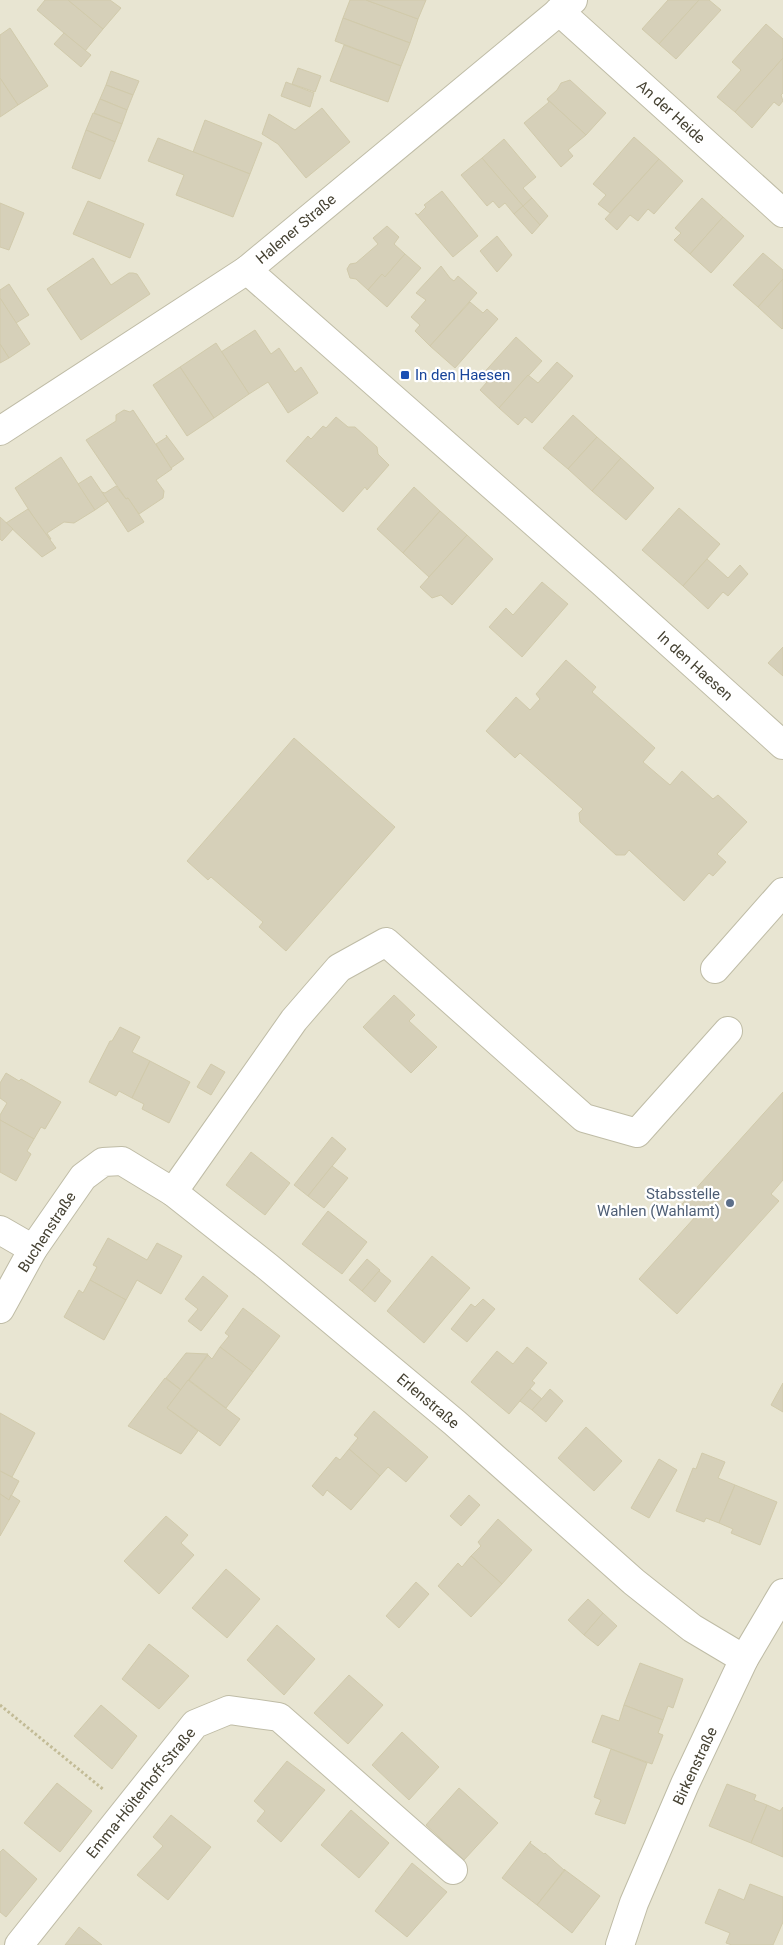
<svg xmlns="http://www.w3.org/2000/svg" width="783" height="1945" font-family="Roboto,sans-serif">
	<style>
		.residential { fill: #e8e5d2 }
		.building { fill: #d6d0b9; stroke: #d1caab }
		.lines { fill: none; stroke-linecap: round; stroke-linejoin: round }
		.minor-casing { stroke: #bfbca6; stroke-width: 30 }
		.path { stroke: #c2bb96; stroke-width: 3; stroke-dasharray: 2.5 2.5; stroke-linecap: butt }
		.minor { stroke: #fff; stroke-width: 28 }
		.transit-dot { fill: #1a4fb4; stroke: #fff; stroke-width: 2 }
		.service-dot { fill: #5c6f8a; stroke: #fff; stroke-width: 2 }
		.labels { text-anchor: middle; stroke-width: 4.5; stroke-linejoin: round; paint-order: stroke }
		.street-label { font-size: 15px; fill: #464233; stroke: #fff }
		.transit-label { font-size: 15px; fill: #164399; stroke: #fff; text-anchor: start }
		.service-label { font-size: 15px; fill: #4e5e75; stroke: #fff; text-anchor: end }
	</style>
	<rect width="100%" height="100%" fill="#f3f2e4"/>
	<!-- residential -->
	<rect class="residential" x="0" y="0" width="783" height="1945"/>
	<!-- building -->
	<g class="building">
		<polygon points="45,0 68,0 103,29 85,51 37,10"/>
		<polygon points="68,0 110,0 121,8 103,29"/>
		<polygon points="350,0 366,0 418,19 410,43 343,18"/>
		<polygon points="366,0 426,0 418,19"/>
		<polygon points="668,0 699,0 659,44 642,29"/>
		<polygon points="699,0 709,0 721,10 676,59 659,44"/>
		<polygon points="343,18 410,43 401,66 335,41"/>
		<polygon points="766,24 783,39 783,58 735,112 717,97 741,70 732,62"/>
		<polygon points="10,28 48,86 18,105 0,78 0,35"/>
		<polygon points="64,33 91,55 81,67 54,44"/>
		<polygon points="344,45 401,66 388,102 330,81"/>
		<polygon points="783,58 783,93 781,95 783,101 779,106 774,102 752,128 735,112"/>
		<polygon points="298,68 321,76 315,92 292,84"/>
		<polygon points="111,71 139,81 133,95 106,85"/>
		<polygon points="0,78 18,105 0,117"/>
		<polygon points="570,80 606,113 586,135 547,99 557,90 561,83"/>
		<polygon points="286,82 314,93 310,107 281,96"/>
		<polygon points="106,85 133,95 127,110 100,99"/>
		<polygon points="100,99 127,110 122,124 94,113"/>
		<polygon points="547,99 586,135 568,150 573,156 561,167 524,123 549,102"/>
		<polygon points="322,108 350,142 306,178 278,144 262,134 269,114 295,130"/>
		<polygon points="93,113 122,124 115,142 86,130"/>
		<polygon points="205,120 262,143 250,174 193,152"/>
		<polygon points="86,130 115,142 100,179 72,168"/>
		<polygon points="634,137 659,159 610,213 598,204 606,195 593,184"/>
		<polygon points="158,138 250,174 233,217 176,195 184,175 148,161"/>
		<polygon points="504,139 536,177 523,188 532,198 523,206 482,158"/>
		<polygon points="482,158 523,206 514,214 505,203 499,208 493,201 487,206 461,175"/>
		<polygon points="659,159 683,181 654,214 648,209 638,221 630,215 617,230 605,219"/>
		<polygon points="442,191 478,236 453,257 415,213 418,215 426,207 424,205"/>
		<polygon points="532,198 548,216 540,225 523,206"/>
		<polygon points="702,198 723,217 690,254 674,240 681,233 675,228"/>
		<polygon points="88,201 144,224 130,258 73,234"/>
		<polygon points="0,203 24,213 9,250 0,247"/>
		<polygon points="523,206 540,225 532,234 514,214"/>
		<polygon points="723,217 744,236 711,273 690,254"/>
		<polygon points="387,226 399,237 394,244 405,254 385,277 382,274 368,290 356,279 350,278 347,269 350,264 356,263 378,244 373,238"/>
		<polygon points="497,236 512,255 497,272 480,251"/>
		<polygon points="763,253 783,270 783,279 758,307 733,285"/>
		<polygon points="405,254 421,268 387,307 368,290 382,274 385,277"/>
		<polygon points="93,258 111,285 129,273 133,273 137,274 150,294 81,340 47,289"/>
		<polygon points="441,266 450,278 454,281 458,276 477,293 430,346 415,331 420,325 411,317 426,300 416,293"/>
		<polygon points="783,279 783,328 782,329 758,307"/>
		<polygon points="9,284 29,315 16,323 0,298 0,290"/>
		<polygon points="0,298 30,344 9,358 0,344"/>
		<polygon points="470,302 483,313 487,309 498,319 455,368 430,346"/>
		<polygon points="255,330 271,354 279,348 295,372 301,367 318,393 288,413 268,382 249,394 221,352"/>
		<polygon points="516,337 542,361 499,408 480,390 487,382 480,377"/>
		<polygon points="216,343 249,394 214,418 180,367"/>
		<polygon points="0,344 9,358 0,363"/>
		<polygon points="557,362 573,376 532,423 525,417 518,425 499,408 528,375 538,383"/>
		<polygon points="180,367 214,418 187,436 153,385"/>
		<polygon points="124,410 130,412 133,410 172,469 156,480 164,491 163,498 139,514 128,498 126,499 86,440 116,421 116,415"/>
		<polygon points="573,415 597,437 568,469 543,448"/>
		<polygon points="336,417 348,427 355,427 377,447 378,454 389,465 367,490 365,487 343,512 286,461 308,436 311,439 323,426 326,428"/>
		<polygon points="166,435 184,459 171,468 156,444 167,437"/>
		<polygon points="597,437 621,458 592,491 568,469"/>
		<polygon points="61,457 95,510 74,523 64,522 47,533 51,539 48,540 15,488"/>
		<polygon points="621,458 654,488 626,520 592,491"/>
		<polygon points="91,476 108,501 95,510 78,484"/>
		<polygon points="116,486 126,499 128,498 144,522 128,532 102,492 105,493"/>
		<polygon points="414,487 440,511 403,553 377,529"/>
		<polygon points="679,508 720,544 683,586 642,550"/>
		<polygon points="28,509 56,548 42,557 6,523"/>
		<polygon points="440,511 467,535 429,577 403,553"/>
		<polygon points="0,517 13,529 2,541 0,539"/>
		<polygon points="467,535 493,559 452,605 441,595 432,598 420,587"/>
		<polygon points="707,559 728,578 740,565 748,574 728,596 723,592 708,609 683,586"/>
		<polygon points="542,582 568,604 522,657 489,627 506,608 513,615"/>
		<polygon points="783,647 783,676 768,663"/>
		<polygon points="566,660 596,687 592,692 655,748 643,762 670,785 682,771 713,799 718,795 747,822 717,854 726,862 713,876 709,873 684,901 629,850 625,855 616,855 580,822 579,813 583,809 520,753 515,758 486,731 516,697 530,710 540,699 536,694"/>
		<polygon points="294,738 395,827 286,951 259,927 263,922 211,877 208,880 187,861"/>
		<polygon points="394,995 415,1015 409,1021 437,1047 411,1073 363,1027"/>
		<polygon points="120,1027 140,1037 132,1052 150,1061 132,1098 119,1091 116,1096 89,1082 110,1041 112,1041"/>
		<polygon points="150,1061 190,1082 169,1123 142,1109 144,1104 132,1098"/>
		<polygon points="211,1064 225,1072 211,1095 197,1087"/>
		<polygon points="6,1073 19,1081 21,1079 61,1102 45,1129 41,1127 34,1139 0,1120 0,1115 7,1103 0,1098 0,1083"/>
		<polygon points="783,1092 783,1180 771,1194 779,1201 677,1314 639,1279 696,1216 682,1204"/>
		<polygon points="0,1120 34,1139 27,1151 31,1154 16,1181 0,1172"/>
		<polygon points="332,1137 346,1149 308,1196 294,1185"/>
		<polygon points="251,1152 290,1183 265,1215 226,1185"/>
		<polygon points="332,1166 348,1178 324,1208 308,1196"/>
		<polygon points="328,1211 367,1242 342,1274 302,1244"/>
		<polygon points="108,1238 147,1260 157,1243 182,1256 161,1294 137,1280 126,1300 90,1280 97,1267 93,1265"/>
		<polygon points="432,1256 470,1288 424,1343 387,1311"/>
		<polygon points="367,1259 380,1270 362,1291 349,1280"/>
		<polygon points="379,1271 391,1281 375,1302 362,1291"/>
		<polygon points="203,1276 228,1296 201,1331 188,1321 198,1309 185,1299"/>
		<polygon points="90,1280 126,1300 104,1340 64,1317 79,1290 83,1293"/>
		<polygon points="483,1299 495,1309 467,1342 451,1329 471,1304 475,1307"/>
		<polygon points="243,1308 280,1336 253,1372 220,1347 229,1336 225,1333"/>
		<polygon points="220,1347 253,1372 226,1408 189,1380 208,1355 212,1359"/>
		<polygon points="527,1347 547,1363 532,1381 535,1383 509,1414 471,1382 497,1351 513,1364"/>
		<polygon points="186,1353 208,1354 181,1390 166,1378"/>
		<polygon points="165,1378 181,1390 167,1408 198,1431 181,1454 128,1426"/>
		<polygon points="188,1380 240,1419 220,1446 167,1408"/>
		<polygon points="783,1383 783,1412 771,1405"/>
		<polygon points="530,1389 542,1399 532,1410 520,1401"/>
		<polygon points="550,1389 563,1401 546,1422 532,1410"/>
		<polygon points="374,1411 428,1457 406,1482 388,1467 380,1476 349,1449 358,1438 354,1435"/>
		<polygon points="0,1413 35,1433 12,1477 0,1471"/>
		<polygon points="586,1427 622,1461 594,1491 558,1458"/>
		<polygon points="349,1449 380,1476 351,1510 327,1490 323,1496 312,1486 336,1457 340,1460"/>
		<polygon points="702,1453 725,1462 718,1478 735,1485 719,1523 706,1518 704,1522 676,1511 693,1468 696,1469"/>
		<polygon points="659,1459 677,1470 649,1518 631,1508"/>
		<polygon points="0,1471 19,1481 9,1500 0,1494"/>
		<polygon points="735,1485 777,1502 760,1545 731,1533 733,1529 719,1523"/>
		<polygon points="0,1494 9,1500 11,1495 20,1501 0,1536"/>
		<polygon points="469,1495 480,1505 461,1526 450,1516"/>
		<polygon points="166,1516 188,1535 181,1543 194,1555 159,1594 124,1561"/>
		<polygon points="498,1519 532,1550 502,1584 471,1556 481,1546 478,1542"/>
		<polygon points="471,1556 502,1584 471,1617 438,1586 458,1563 462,1567"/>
		<polygon points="226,1569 260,1599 227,1638 192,1608"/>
		<polygon points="416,1582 429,1594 399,1628 386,1616"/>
		<polygon points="588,1599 603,1613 584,1635 568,1620"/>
		<polygon points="603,1613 617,1626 598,1646 584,1635"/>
		<polygon points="277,1625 315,1659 284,1695 247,1660"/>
		<polygon points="149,1644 189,1676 159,1709 122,1679"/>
		<polygon points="640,1663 683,1679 673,1708 668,1706 663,1720 624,1705"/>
		<polygon points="349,1675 383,1705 348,1744 314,1713"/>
		<polygon points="101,1705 137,1736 112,1769 74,1736"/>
		<polygon points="624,1705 663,1720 658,1733 663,1735 652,1764 592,1742 602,1715 619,1721"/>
		<polygon points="402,1732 439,1767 409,1800 372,1765"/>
		<polygon points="611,1749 647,1763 625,1824 595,1814 601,1800 594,1797"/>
		<polygon points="287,1761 325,1790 281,1842 257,1821 265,1811 254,1801"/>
		<polygon points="57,1783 92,1811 60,1852 24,1823"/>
		<polygon points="727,1784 756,1795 754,1800 767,1805 751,1843 709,1826"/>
		<polygon points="459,1788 498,1823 464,1860 426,1825"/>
		<polygon points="767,1805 780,1811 783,1807 783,1857 751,1843"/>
		<polygon points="351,1810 389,1843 359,1878 321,1845"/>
		<polygon points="171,1815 211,1847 168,1900 137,1875 163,1846 153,1837"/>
		<polygon points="531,1841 530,1843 544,1854 545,1853 564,1870 565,1869 537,1905 502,1878"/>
		<polygon points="3,1849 37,1879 6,1917 0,1912 0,1852"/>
		<polygon points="412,1863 447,1892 407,1937 375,1911"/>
		<polygon points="565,1870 600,1896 572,1933 537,1905"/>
		<polygon points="750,1884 783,1897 783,1922 773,1945 732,1945 726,1943 730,1933 705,1923 719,1889 744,1900"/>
		<polygon points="79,1927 102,1945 65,1945"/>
	</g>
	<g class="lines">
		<defs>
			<g id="minor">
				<polyline points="559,11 783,213"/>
				<polyline points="247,270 602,582 783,745"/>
				<polyline points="0,431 247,270 573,0"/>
				<polyline points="715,969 783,892"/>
				<polyline points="173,1192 294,1020 339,968 386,942 584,1118 637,1133 728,1031"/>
				<polyline points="0,1230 33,1249"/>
				<polyline points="0,1309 33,1249 83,1177 103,1162 122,1161 173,1192 268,1267 455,1423 634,1582 692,1628 744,1659"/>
				<polyline points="19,1945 195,1724 229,1710 279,1717 453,1870"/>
				<polyline points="620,1945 634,1903 685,1784 744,1659 783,1593"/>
			</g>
		</defs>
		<!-- minor casing -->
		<use href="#minor" class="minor-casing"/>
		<!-- path -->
		<polyline class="path" points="0,1705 104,1790"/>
		<!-- minor -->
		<use href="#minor" class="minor"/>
	</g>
	<!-- markers -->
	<rect class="transit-dot" x="400" y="370" width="10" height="10" rx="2.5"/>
	<circle class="service-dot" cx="730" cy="1203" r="5"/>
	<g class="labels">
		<!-- street labels -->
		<g class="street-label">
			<text transform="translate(671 112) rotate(42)" y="5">An der Heide</text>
			<text transform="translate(296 229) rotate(-40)" y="5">Halener Straße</text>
			<text transform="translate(695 666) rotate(42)" y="5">In den Haesen</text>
			<text transform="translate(47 1232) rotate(-57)" y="5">Buchenstraße</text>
			<text transform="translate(428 1401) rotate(40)" y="5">Erlenstraße</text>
			<text transform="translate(695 1766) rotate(-65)" y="5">Birkenstraße</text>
			<text transform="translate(141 1793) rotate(-51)" y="5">Emma-Hölterhoff-Straße</text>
		</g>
		<!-- transit labels -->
		<g class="transit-label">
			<text x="415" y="380">In den Haesen</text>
		</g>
		<!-- service labels -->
		<g class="service-label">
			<text x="720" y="1199">Stabsstelle<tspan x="720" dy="17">Wahlen (Wahlamt)</tspan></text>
		</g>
	</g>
</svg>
